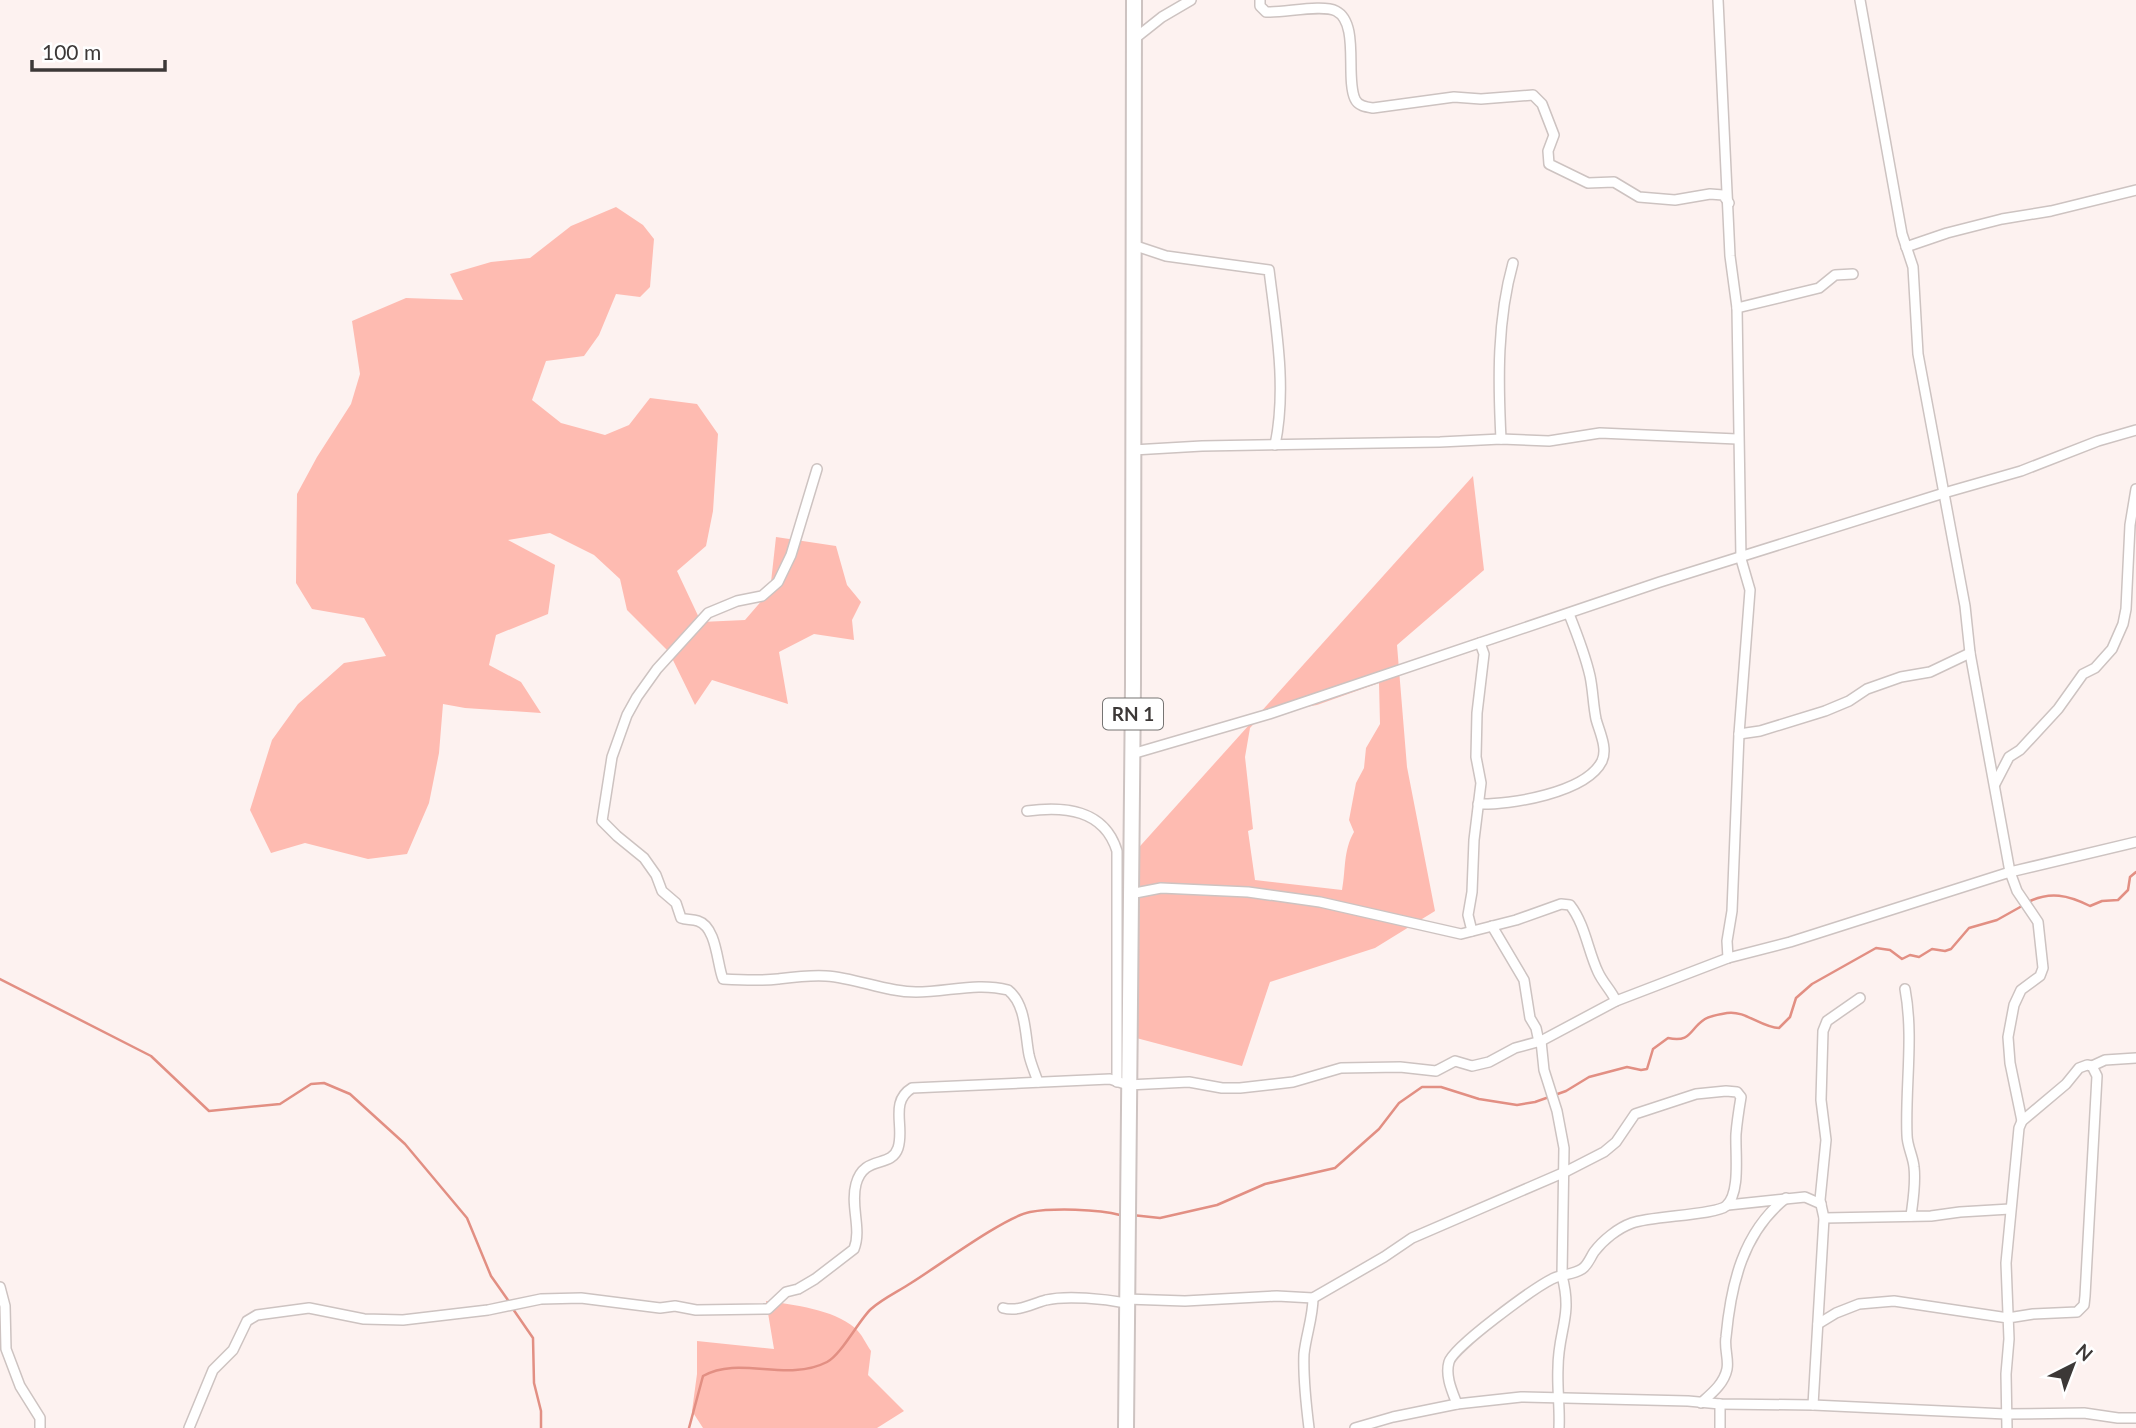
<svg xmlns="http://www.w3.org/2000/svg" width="2136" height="1428" font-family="Lato,sans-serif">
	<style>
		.green { fill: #febbb1; fill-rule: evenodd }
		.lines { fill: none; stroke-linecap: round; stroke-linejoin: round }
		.stream { stroke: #e28f83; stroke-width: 2.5 }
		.street-casing { stroke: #cdc3c1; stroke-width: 12 }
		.primary-casing { stroke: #cdc3c1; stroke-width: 18 }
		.street { stroke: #fff; stroke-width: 9 }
		.primary { stroke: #fff; stroke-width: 14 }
		.labels { text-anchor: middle; stroke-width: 5; stroke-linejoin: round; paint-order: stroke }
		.shield { fill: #fff; stroke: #767473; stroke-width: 2 }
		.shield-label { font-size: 19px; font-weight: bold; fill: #3c3837 }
	</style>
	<rect width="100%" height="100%" fill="#fdf2f0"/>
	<!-- green -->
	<g class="green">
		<polygon points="616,207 643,225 654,239 650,287 640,297 616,294 599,335 584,356 546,361 532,400 561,423 605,435 629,425 650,398 697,404 718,434 713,511 706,546 677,571 701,622 745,620 770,591 776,537 836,546 847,585 861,602 852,620 854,640 814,634 779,652 788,704 712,680 695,705 669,652 627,610 620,579 594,555 550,533 508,540 555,565 548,614 496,635 489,665 521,682 541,713 465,708 443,704 439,753 429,803 407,854 368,859 305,843 271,853 250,810 272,740 298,704 344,663 386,656 364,618 312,609 296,583 297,494 317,457 351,404 360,374 352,321 406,298 463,300 450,274 491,262 530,258 571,226"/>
		<path d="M1473,476L1484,570L1397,645L1407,767L1435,911L1375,948L1270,982L1242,1066L1125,1035L1124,864ZM1379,683L1380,724L1366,748L1364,768L1356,783L1349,820L1354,832C1343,851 1346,869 1342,890L1255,880L1248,831L1253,829L1245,757L1250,728L1262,715L1317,705Z"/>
		<path d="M766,1301C795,1305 832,1309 855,1328C862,1334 866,1344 871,1351L868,1375L904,1411L877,1428H703L692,1411L697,1374V1341L774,1349Z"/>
	</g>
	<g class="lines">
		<!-- stream -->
		<g class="stream">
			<path d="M2028,902C2050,891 2068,895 2090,906L2102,901L2118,900L2128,890L2130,877L2136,872"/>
			<polyline points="0,979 151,1056 209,1111 280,1104 311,1084 324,1083 350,1094 405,1144 467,1218 491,1276 510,1303"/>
			<path d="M1132,1215L1160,1218L1217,1205L1265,1184L1335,1168L1379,1129L1399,1103L1422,1087H1441L1479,1099L1517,1105L1535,1102L1566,1091L1589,1077L1627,1067L1641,1070L1647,1069L1653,1049L1668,1038C1692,1043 1689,1029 1705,1019C1710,1016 1721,1014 1727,1013C1745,1010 1762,1028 1779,1028L1790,1017L1796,998L1812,984L1876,948L1890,950L1902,959L1910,955L1919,957L1932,949L1945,951L1951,949L1969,928L1997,920L2022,906"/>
			<polyline points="513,1309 533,1338 534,1383 541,1411 541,1428"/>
			<path d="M689,1428L703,1376C740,1355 786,1383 827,1362C841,1355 859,1320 871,1309C882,1299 899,1291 911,1283C937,1267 1004,1217 1030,1212C1053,1208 1098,1209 1120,1215"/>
		</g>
		<defs>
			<g id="street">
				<path d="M1260,0V6L1266,12C1284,13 1322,4 1336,11C1360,23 1345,78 1355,99C1358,106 1366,107 1373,108L1454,97L1481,99L1533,95L1542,104L1554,135L1548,151L1549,164L1588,183L1614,182L1639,197L1675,200L1710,194L1723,195L1729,203"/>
				<polyline points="1718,0 1730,256 1737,308 1741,559 1750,590 1739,734 1732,911 1727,941 1728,958"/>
				<polyline points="1860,0 1902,234 1913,267 1918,354 1965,606 1970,653 2010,872 2017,891 2038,922 2043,968 2040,976 2021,990 2014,1005 2008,1037 2010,1063 2022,1121"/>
				<polyline points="1133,40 1162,17 1191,0"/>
				<path d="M1133,245L1166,256L1269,270C1276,327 1287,388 1275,445"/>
				<polyline points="1906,247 1947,233 2002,219 2051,211 2136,190"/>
				<polyline points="1737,308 1819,288 1835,275 1853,274"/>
				<path d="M1501,439C1498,380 1497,320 1513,263"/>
				<polyline points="1133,450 1202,446 1440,442 1501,439 1549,441 1600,433 1737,439"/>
				<path d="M817,469L791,555L778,582L762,596L737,601L708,613L657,669L637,697L627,715L612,757L602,821L617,836L644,858L656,875L662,891L676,903L681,918C686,920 692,919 698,921C717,927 717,965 723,979C741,980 760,981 778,979C794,977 809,975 826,976C857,978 885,992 916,992C948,992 977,982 1008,990C1026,1004 1025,1034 1029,1055C1031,1064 1035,1073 1038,1082"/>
				<polyline points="1739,734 1760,731 1825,711 1849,701 1867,689 1901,677 1930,672 1970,653"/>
				<polyline points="1132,754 1269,714 1660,582 1944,493 2021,471 2098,441 2136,430"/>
				<polyline points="1995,784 2009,757 2020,750 2058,709 2083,674 2095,668 2112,649 2123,624 2126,609 2130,525 2136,489"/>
				<path d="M1478,804C1510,805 1586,793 1602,761C1608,748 1599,731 1596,719C1593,704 1593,690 1590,676C1585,654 1577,634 1569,614"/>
				<path d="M1027,811C1064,806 1104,809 1117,851V1082"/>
				<path d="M1130,894L1161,888L1248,892L1320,902L1461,934L1516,920L1561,904L1570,905C1585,924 1588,951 1598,972C1603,983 1611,990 1616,1001"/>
				<polyline points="1492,926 1524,980 1530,1018 1536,1028 1539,1042"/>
				<polyline points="1472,931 1468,915 1472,892 1474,840 1481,783 1476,757 1477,713 1484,654 1480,643"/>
				<path d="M1905,989C1914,1037 1905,1087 1907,1135C1907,1146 1913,1156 1914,1167C1916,1184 1913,1200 1911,1216"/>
				<path d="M1541,1041L1544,1070L1557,1111L1564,1148L1562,1276C1573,1317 1558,1330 1558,1368C1557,1388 1560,1408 1559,1428"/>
				<polyline points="2092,1066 2105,1060 2136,1058"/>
				<polyline points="1728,1205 1805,1197 1821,1204"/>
				<polyline points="1824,1218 1931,1216 1960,1212 2010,1209"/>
				<polyline points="0,1287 5,1306 6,1349 20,1386 40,1418 40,1428"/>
				<path d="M1126,1299L1185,1301L1277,1296L1313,1298L1384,1257L1412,1238L1565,1172L1604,1152L1616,1142L1635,1114L1696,1094L1726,1091L1737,1092L1741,1097C1739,1109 1737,1121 1736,1134C1735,1152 1741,1193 1726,1206C1716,1215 1651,1216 1632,1223C1618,1228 1603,1240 1594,1252C1590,1258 1588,1265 1582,1269C1573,1275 1561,1274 1552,1279C1534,1288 1453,1347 1449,1362C1445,1376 1452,1391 1457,1404"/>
				<path d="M1003,1308C1019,1312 1031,1304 1046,1300C1067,1295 1105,1299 1126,1303"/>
				<polyline points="1818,1324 1836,1313 1859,1304 1894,1301 2008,1318 2033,1314 2077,1312 2084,1305 2085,1296 2097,1076 2092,1066 2087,1065 2079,1068 2066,1084 2022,1121 2019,1128 2006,1263 2009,1339 2006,1374 2007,1428"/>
				<path d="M1701,1403C1711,1394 1724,1384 1727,1369C1729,1359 1724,1348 1726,1337C1731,1284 1743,1232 1786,1198"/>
				<polyline points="1720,1404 1720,1428"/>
				<polyline points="1813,1405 1824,1218 1820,1200 1826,1140 1821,1100 1823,1031 1827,1021 1860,998"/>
				<path d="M189,1428L213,1370L233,1350L247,1321L257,1315L309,1308L364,1319L403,1320L488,1310L541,1299L581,1298L660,1308L675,1306L696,1310L768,1309L786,1292L798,1289L815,1279L854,1249C862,1229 850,1206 856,1184C864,1154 891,1169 898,1148C905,1127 889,1102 912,1088L1110,1079L1128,1085L1189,1082L1222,1088H1240L1293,1082L1341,1068L1400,1067L1436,1071L1455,1061L1472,1066L1489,1062L1515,1048L1541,1041L1616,1001L1728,958L1790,942L2010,872L2136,842"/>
				<path d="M1309,1428C1306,1404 1303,1378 1304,1354C1306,1335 1313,1317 1313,1298"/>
				<polyline points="1355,1428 1393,1417 1457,1404 1521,1397 1688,1401 1720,1404 1813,1405 2006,1414 2084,1413 2118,1418 2136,1418"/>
			</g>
			<polyline id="primary" points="1126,1428 1133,684 1134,0"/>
		</defs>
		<!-- street casing -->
		<use href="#street" class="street-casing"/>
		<!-- primary casing -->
		<use href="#primary" class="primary-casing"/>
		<!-- street -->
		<use href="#street" class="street"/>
		<!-- primary -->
		<use href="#primary" class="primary"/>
	</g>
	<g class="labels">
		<!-- shield labels -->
		<rect class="shield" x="1103" y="698.5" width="60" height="31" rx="5"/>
		<g class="shield-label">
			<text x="1133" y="721">RN 1</text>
		</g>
	</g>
	<!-- north arrow -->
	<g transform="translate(2073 1365) rotate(42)" stroke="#ffffff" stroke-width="5" paint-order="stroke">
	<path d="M0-5L12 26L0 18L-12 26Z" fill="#3c3837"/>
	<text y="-10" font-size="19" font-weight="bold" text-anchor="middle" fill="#3c3837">N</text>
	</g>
	<!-- scale -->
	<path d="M32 60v10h133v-10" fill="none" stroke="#3c3837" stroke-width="3.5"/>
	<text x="42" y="60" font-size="21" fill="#3c3837" stroke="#ffffff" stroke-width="5" paint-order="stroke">100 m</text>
</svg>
